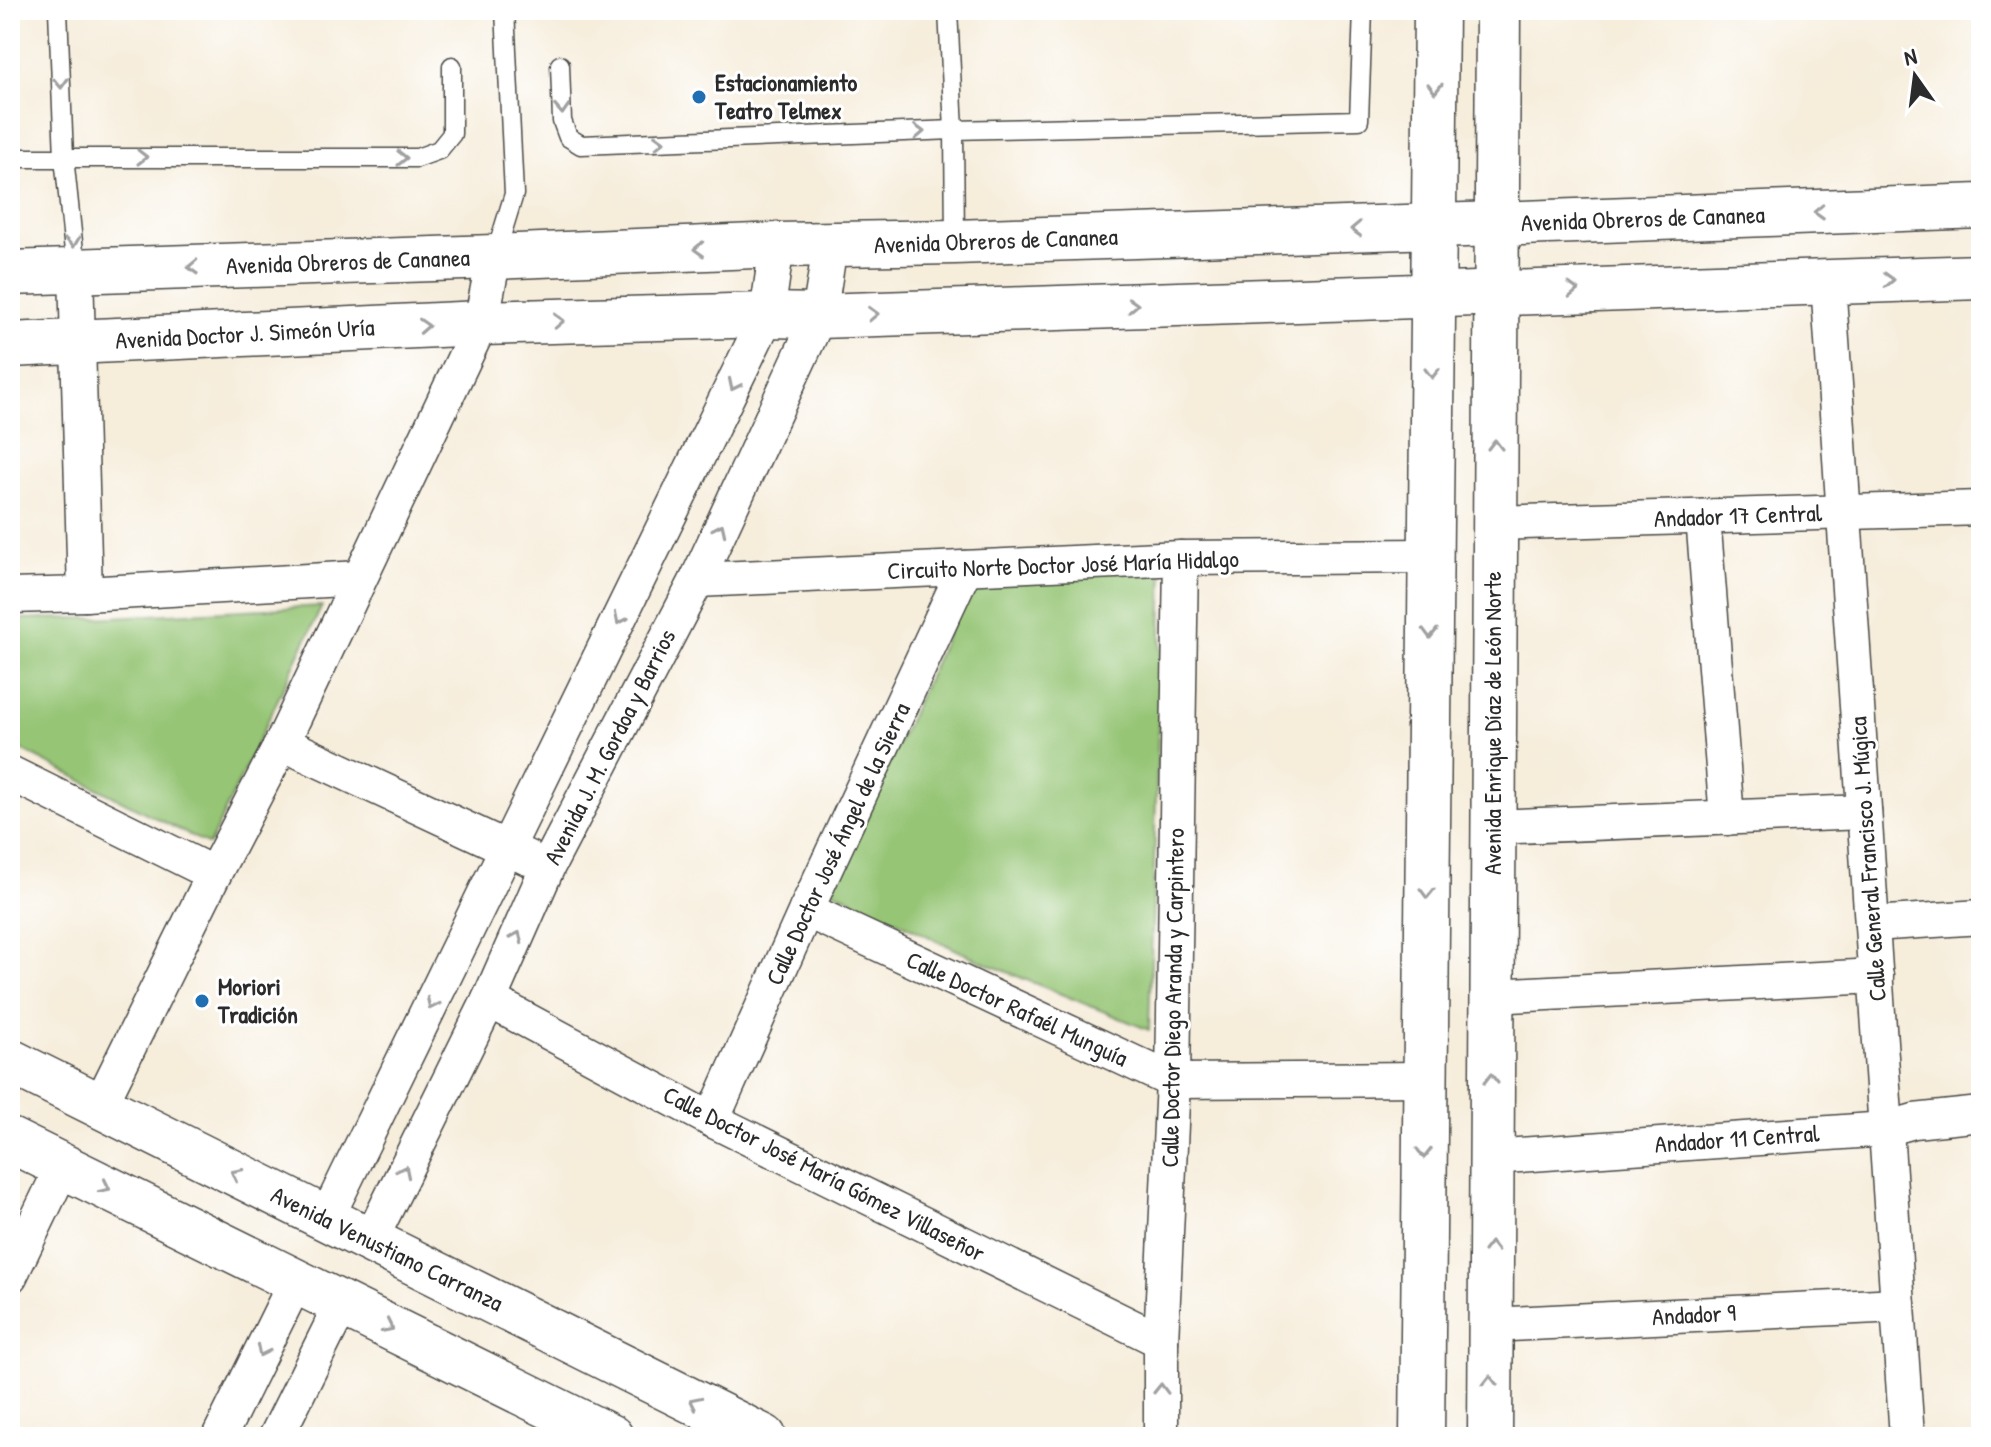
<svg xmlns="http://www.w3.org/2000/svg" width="1991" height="1447" font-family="'Patrick Hand',sans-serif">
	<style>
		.green { fill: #95c575; stroke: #607850; stroke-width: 2 }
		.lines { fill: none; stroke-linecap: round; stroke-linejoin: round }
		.lane-casing { stroke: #494845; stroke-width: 21 }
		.street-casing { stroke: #494845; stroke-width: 37 }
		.secondary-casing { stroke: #494845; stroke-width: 47 }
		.lane { stroke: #fff; stroke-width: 18 }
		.street { stroke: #fff; stroke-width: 34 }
		.secondary { stroke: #fff; stroke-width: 44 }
		.oneway { stroke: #a0a0a0 }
		.poi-dot { fill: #1f6fb2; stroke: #fff; stroke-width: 3 }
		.labels { text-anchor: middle; stroke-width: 6; stroke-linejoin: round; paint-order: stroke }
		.poi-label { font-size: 24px; font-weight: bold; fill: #2b2b2b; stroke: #fff; text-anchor: start }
		.street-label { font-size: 24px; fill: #2b2b2b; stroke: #fff }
	</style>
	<rect width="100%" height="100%" fill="#fff"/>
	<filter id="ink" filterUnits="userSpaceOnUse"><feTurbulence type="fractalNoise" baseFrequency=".0125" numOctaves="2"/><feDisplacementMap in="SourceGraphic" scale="16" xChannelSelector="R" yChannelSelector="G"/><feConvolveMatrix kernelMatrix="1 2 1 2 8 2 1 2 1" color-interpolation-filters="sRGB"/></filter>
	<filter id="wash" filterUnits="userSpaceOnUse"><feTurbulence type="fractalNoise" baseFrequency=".006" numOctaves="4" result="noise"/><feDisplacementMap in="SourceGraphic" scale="32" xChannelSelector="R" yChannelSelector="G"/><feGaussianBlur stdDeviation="1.8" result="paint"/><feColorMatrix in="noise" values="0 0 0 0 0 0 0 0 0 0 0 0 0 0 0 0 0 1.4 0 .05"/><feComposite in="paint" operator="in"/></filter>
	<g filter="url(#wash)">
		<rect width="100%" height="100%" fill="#f6eddb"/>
		<!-- green -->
		<g class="green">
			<polygon points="1163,568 1149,1030 978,960 832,890 974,575"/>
			<polygon points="322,606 209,845 10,744 10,619 93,618"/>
		</g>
	</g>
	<g filter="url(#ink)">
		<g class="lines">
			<defs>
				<g id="lane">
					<polyline points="58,10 64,157 76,270"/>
					<polyline points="948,10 954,130 955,242"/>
					<polyline points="560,65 562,121 568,137 581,145 954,130 1359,120 1363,10"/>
					<polyline points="10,158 417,158 439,150 452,134 452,66"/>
					<polyline points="495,256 514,194 505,10"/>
				</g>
				<g id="street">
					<polyline points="76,271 85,594"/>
					<polyline points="1828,282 1907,1437"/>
					<polyline points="1703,517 1727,818"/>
					<polyline points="1494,523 1981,508"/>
					<polyline points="697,580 1181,558 1430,556"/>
					<polyline points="10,596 85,594 359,578"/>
					<polyline points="282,743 528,858"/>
					<polyline points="10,773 214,874"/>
					<polyline points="1493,827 1864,812"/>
					<polyline points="806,910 1173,1081 1425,1079"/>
					<polyline points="1872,924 1981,917"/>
					<polyline points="1492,996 1876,976"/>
					<polyline points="489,1000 712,1120 1161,1341"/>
					<polyline points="100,1105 214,874 282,743 481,323 494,257"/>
					<polyline points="712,1120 806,910 965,568"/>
					<polyline points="1491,1157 1886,1129 1914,1121 1981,1114"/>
					<polyline points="326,1219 767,315 777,245"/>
					<polyline points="370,1241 489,1000 548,866 697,580 819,316 830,246"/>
					<polyline points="10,1276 63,1166"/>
					<polyline points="1491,1325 1898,1305"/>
					<polyline points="219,1437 296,1281"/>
					<polyline points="276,1437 342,1304"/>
					<polyline points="1161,1437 1161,1341 1173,1081 1181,558"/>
				</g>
				<g id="secondary">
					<polyline points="10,273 494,257 777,245 955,242 1496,224 1981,206"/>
					<polyline points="10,345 481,323 767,315 819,316 1981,277"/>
					<polyline points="10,1061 764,1437"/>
					<polyline points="10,1140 611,1437"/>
					<polyline points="1422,1437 1436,10"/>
					<polyline points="1490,1437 1498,10"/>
				</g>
			</defs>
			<!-- lane casing -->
			<use href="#lane" class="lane-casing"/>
			<!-- street casing -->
			<use href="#street" class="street-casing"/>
			<!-- secondary casing -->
			<use href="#secondary" class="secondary-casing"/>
			<!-- lane -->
			<use href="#lane" class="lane"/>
			<!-- street -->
			<use href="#street" class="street"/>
			<!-- secondary -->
			<use href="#secondary" class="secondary"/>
		</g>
		<!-- one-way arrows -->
		<defs><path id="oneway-chevron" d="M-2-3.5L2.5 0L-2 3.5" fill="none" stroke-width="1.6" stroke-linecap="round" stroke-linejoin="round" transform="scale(2)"/></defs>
		<g class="oneway">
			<use href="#oneway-chevron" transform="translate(61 83) rotate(88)"/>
			<use href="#oneway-chevron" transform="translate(1435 88) rotate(91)"/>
			<use href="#oneway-chevron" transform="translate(562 109) rotate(87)"/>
			<use href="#oneway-chevron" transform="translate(919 132) rotate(-2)"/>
			<use href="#oneway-chevron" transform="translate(659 142) rotate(-2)"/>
			<use href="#oneway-chevron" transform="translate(142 157)"/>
			<use href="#oneway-chevron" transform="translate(402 158)"/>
			<use href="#oneway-chevron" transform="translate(1819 212) rotate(178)"/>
			<use href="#oneway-chevron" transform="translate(1356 229) rotate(178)"/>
			<use href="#oneway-chevron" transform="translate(73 242) rotate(83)"/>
			<use href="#oneway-chevron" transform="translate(699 249) rotate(178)"/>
			<use href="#oneway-chevron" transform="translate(193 267) rotate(178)"/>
			<use href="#oneway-chevron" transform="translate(1889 280) rotate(-2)"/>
			<use href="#oneway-chevron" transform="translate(1573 290) rotate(-2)"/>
			<use href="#oneway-chevron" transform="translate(1133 305) rotate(-2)"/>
			<use href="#oneway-chevron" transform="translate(873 314) rotate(-2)"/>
			<use href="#oneway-chevron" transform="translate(559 321) rotate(-2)"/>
			<use href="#oneway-chevron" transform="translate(424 326) rotate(-3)"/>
			<use href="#oneway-chevron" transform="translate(1432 373) rotate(90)"/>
			<use href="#oneway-chevron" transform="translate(734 385) rotate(116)"/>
			<use href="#oneway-chevron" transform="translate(1495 445) rotate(-90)"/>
			<use href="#oneway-chevron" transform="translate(720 529) rotate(-65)"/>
			<use href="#oneway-chevron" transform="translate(620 619) rotate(116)"/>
			<use href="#oneway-chevron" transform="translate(1430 633) rotate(91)"/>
			<use href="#oneway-chevron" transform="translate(1427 893) rotate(91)"/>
			<use href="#oneway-chevron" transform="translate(517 937) rotate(-66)"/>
			<use href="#oneway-chevron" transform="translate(432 1004) rotate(116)"/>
			<use href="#oneway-chevron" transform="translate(1491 1079) rotate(-90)"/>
			<use href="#oneway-chevron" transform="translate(1424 1153) rotate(91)"/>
			<use href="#oneway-chevron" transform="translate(404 1171) rotate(-64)"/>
			<use href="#oneway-chevron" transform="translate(236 1174) rotate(-153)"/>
			<use href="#oneway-chevron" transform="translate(105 1187) rotate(26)"/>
			<use href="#oneway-chevron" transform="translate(1491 1247) rotate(-90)"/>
			<use href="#oneway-chevron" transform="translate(388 1327) rotate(26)"/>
			<use href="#oneway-chevron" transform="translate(262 1351) rotate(116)"/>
			<use href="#oneway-chevron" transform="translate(1490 1381) rotate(-90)"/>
			<use href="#oneway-chevron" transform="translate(1161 1389) rotate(-89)"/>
			<use href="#oneway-chevron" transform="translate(695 1402) rotate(-154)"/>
		</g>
	</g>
	<!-- markers -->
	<g class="poi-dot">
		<circle cx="699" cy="97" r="8"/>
		<circle cx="202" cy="1001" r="8"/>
	</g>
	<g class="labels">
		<!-- poi labels -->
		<g class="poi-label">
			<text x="715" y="91">Estacionamiento<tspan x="715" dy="28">Teatro Telmex</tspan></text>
			<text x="218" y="995">Moriori<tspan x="218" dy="28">Tradición</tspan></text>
		</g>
		<!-- street labels -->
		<g class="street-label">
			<text transform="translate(1643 219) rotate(-2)" y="8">Avenida Obreros de Cananea</text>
			<text transform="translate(996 241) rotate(-2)" y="8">Avenida Obreros de Cananea</text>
			<text transform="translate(348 262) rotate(-2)" y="8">Avenida Obreros de Cananea</text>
			<text transform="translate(245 334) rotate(-3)" y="8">Avenida Doctor J. Simeón Uría</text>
			<text transform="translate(1738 516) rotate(-2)" y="8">Andador 17 Central</text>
			<text transform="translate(1063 565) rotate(-2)" y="8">Circuito Norte Doctor José María Hidalgo</text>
			<text transform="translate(1493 723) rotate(-90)" y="8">Avenida Enrique Díaz de León Norte</text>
			<text transform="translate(610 747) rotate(-63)" y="8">Avenida J. M. Gordoa y Barrios</text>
			<text transform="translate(838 844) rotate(-65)" y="8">Calle Doctor José Ángel de la Sierra</text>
			<text transform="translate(1868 859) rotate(-94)" y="8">Calle General Francisco J. Múgica</text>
			<text transform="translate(1173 998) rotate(-89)" y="8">Calle Doctor Diego Aranda y Carpintero</text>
			<text transform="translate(1017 1009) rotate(25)" y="8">Calle Doctor Rafaél Munguía</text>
			<text transform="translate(1737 1139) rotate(-4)" y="8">Andador 11 Central</text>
			<text transform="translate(824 1174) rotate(27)" y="8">Calle Doctor José María Gómez Villaseñor</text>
			<text transform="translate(387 1249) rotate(26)" y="8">Avenida Venustiano Carranza</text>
			<text transform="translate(1694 1315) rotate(-3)" y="8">Andador 9</text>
		</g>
	</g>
	<!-- margin -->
	<rect width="1991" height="1447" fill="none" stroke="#fff" stroke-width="40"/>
	<!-- north arrow -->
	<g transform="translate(1915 76) rotate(346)" stroke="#ffffff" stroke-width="6" paint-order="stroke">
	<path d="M0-6L14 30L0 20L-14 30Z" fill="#2b2b2b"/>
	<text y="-12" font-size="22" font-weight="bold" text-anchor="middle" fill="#2b2b2b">N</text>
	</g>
</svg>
